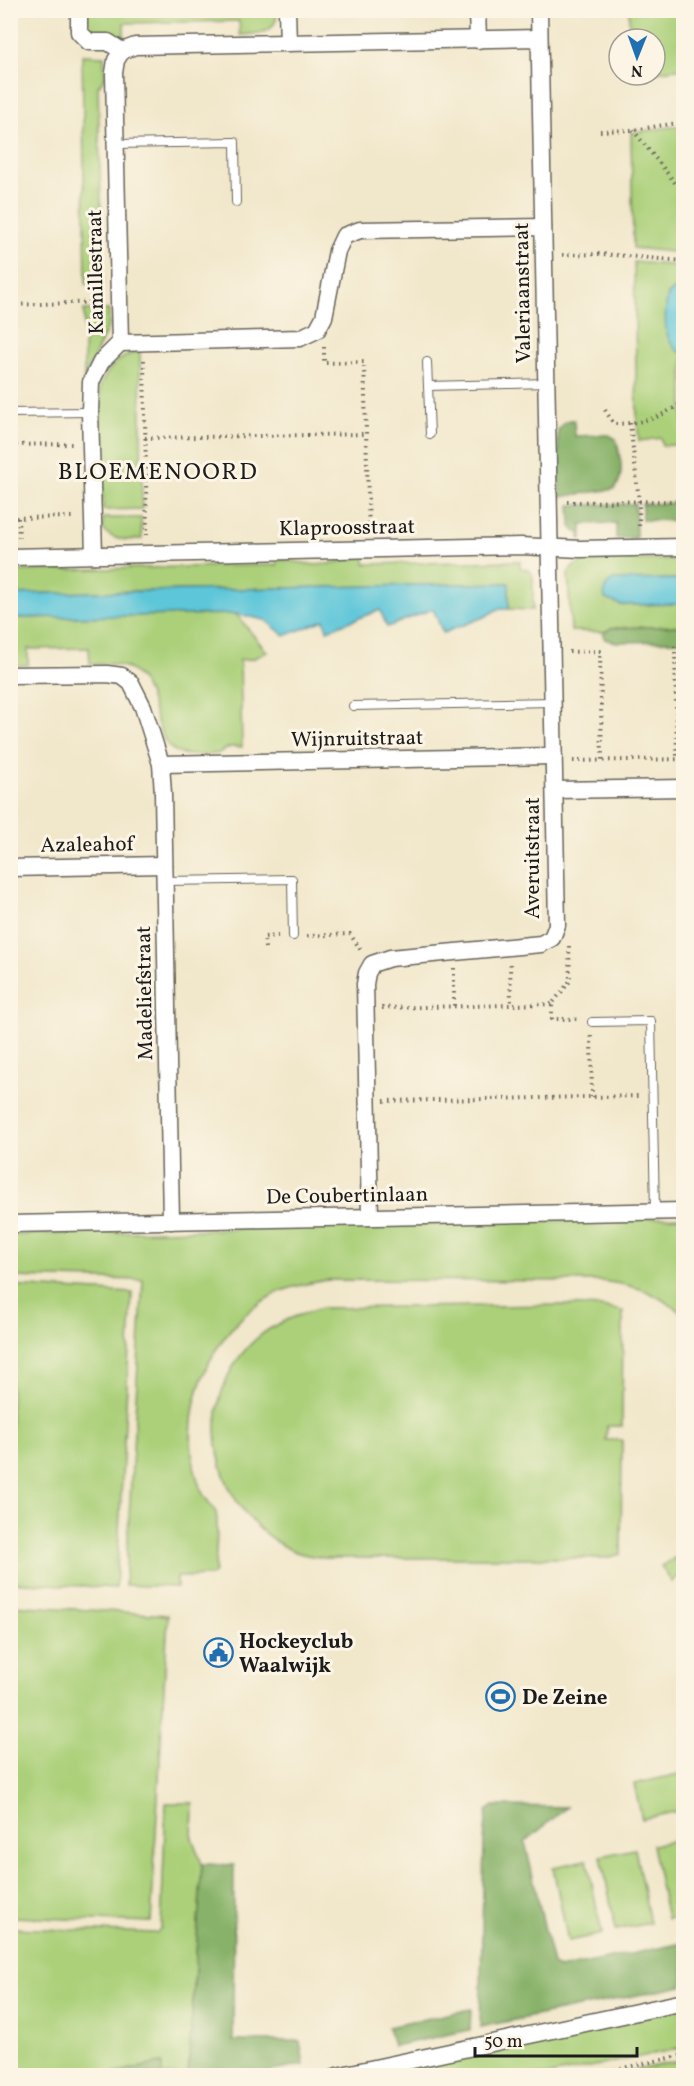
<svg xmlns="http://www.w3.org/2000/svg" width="694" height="2086" font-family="Vollkorn,serif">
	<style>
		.green { fill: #abd079; stroke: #64764a; stroke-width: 1.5 }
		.forest { fill: #88b269; stroke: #526742; stroke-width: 1.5 }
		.water { fill: #5dc6d9; stroke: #3c717a; stroke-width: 1.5 }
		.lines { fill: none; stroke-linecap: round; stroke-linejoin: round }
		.service-casing { stroke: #676359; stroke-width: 10 }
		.minor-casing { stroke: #676359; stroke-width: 19 }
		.path { stroke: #676359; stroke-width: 4; stroke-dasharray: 1.5 4.5; stroke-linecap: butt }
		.service { stroke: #fff; stroke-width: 8 }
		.minor { stroke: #fff; stroke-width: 16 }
		.labels { text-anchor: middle; stroke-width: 6; stroke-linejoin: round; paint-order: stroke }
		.street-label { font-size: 21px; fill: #1c1c1c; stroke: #fcf5e5 }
		.poi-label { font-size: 21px; font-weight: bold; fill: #1c1c1c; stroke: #fcf5e5; text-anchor: start }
		.quarter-label { font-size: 24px; letter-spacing: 1.5px; fill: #1c1c1c; stroke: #fcf5e5 }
	</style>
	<rect width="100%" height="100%" fill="#fcf5e5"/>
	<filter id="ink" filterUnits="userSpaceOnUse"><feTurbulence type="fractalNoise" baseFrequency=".0167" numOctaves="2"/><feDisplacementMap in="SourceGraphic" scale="12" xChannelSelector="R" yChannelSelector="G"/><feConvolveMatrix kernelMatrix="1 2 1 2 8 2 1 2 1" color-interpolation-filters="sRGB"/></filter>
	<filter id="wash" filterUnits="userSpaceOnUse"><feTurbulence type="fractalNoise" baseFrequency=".008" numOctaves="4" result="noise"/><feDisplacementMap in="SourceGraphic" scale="24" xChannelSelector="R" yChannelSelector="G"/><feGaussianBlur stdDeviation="1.35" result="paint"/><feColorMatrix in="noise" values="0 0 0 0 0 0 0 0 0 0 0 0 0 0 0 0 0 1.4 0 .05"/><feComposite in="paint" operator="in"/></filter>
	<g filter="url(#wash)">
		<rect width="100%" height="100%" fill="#f1e7cb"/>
		<!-- green -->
		<g class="green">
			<path d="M277,10C278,34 258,34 240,35L239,21L124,23V36H90L84,31V11Z"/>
			<polygon points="629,11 683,11 683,68 655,72 655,39 629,39"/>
			<polygon points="82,55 104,56 105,77 98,87 103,284 86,284"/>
			<polygon points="683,125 683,147 681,155 684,157 683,253 633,248 631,133"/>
			<polygon points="634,262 683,266 683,287 679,287 680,352 683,354 683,444 662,446 661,438 639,441 637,419"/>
			<polygon points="84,310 109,310 109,325 84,379"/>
			<path d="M140,351L142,509L103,510L100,386C109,367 119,356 140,351Z"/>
			<path d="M103,518H141L142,539C126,540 116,542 103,530Z"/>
			<polygon points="361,557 365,558 365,564 520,561 520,568 529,570 533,577 533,610 509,609 508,583 11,594 10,571 277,565 278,559 315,565 328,564"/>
			<polygon points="683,559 683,579 613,580 621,605 683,604 683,626 612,628 604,632 571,631 568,573 574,566 585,561"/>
			<path d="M236,614L267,652L252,659L240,660L242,747C238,747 232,746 228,748C224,749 220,753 216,754C206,755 192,756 183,754C149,748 161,684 127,668C116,663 103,664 90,664L89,648L28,649V665L11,666L10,618Z"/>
			<path d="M683,1217V1314C653,1291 639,1286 602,1281L326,1280C308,1284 289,1286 273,1295C217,1326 186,1390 192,1454C194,1467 197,1482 203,1494C206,1500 213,1506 216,1513C219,1522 215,1560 215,1572L211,1576L177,1577V1587L125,1585L143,1280L11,1277L10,1235Z"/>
			<polygon points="11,1286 132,1293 116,1588 11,1582"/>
			<path d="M565,1305L601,1307L623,1311L622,1426H607L606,1440H622L621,1554L606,1558H323C315,1556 304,1555 296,1552C212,1516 187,1401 256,1339C275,1322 298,1315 322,1308Z"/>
			<polygon points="683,1553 683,1572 672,1582 661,1566"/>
			<polygon points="10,1605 168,1615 151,1922 11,1917"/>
			<polygon points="683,1773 683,1810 642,1819 634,1784"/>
			<polygon points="166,1803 193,1803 192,1838 202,1864 188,2075 162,2075 162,2063 102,2075 11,2076 11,1928 156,1933 161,1928"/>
			<polygon points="683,1839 683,1916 667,1919 652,1845"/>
			<polygon points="635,1849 650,1923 616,1930 601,1856"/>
			<polygon points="587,1860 602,1934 568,1941 553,1867"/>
			<polygon points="683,2008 683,2048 551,2075 371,2076"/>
			<polygon points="683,2060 683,2075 612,2075"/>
		</g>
		<!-- forest -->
		<g class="forest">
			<path d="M570,420H574L575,436L609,435L616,439C620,454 626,478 614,489L559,497L558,430L564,423Z"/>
			<polygon points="683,503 683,521 642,520 642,504"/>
			<polygon points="635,504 636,538 616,538 616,523 582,524 582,539 580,539 580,532 576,532 571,527 570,505"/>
			<polygon points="683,626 683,641 617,642 607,640 604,638 604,632 612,628"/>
			<polygon points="494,1806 567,1807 525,1842 553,1965 559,1969 683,1943 683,1986 480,2027 484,1840 487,1811"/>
			<polygon points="202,1864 234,1865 233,2041 300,2041 304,2065 252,2075 188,2075"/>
			<polygon points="471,2009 470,2030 393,2046 388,2027"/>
			<polygon points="162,2063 162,2075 102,2075"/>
		</g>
		<!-- water -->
		<g class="water">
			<path d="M679,287H683V354C661,344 664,314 668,294Z"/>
			<path d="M683,579V604L621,605L605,599C603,589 605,585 613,580Z"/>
			<polygon points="509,583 509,609 498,609 484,617 443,633 433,609 387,627 380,610 327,630 324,620 285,636 265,620 236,614 11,618 11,594"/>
		</g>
	</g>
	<g filter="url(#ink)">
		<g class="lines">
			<defs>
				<g id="service">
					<polyline points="115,144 235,142 236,202"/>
					<polyline points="427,362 430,434"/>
					<polyline points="428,386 547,383"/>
					<polyline points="10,413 90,412"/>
					<polyline points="353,706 553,702"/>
					<polyline points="165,881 292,879 293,936"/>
					<polyline points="592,1022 651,1021 655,1211"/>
				</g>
				<g id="minor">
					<polyline points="79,10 79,32 89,42 108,42 122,51 116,60 114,73 120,343 101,362 91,382 90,412 94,555"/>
					<polyline points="287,10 288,43"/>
					<polyline points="477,10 478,40"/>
					<polyline points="122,51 135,46 539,38"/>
					<polyline points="120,343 300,338 317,330 324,317 337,251 344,236 360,230 543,227"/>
					<polyline points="10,557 521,546 580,549 684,547"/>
					<polyline points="10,675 107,674 122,676 131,683 143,707 161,764 163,794 171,1221"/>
					<polyline points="161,764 554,756"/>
					<polyline points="555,790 684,788"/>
					<polyline points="10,868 164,865"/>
					<polyline points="370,1217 365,984 367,973 372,964 390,958 541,944 552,938 557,925 539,10"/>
					<polyline points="10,1224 684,1211"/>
					<polyline points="337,2076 684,2002"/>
				</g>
			</defs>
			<!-- service casing -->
			<use href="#service" class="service-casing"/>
			<!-- minor casing -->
			<use href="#minor" class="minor-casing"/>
			<!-- path -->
			<g class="path">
				<polyline points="664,10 684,22"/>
				<polyline points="633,130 684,194"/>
				<polyline points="600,131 633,130 684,122"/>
				<polyline points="562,255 602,254 684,261"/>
				<polyline points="10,305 103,302"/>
				<polyline points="324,347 324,363 364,362 369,532"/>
				<polyline points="144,360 147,535"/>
				<path d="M605,410L614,424C643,423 660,419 684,401"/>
				<polyline points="630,423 639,501 639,530"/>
				<polyline points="145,438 366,434"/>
				<polyline points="10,445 73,444"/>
				<polyline points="567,502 684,501"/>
				<polyline points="10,518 76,517"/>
				<polyline points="18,518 19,538"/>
				<polyline points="675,646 677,759"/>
				<polyline points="569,652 600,651 602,760"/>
				<polyline points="573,761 684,759"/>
				<polyline points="307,936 350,934 362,952"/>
				<polyline points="569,946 570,981 552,1004 552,1019 579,1019"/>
				<polyline points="265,948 264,937 278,936"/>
				<polyline points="510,964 511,1005"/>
				<polyline points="454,968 454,1006"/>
				<polyline points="382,1008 552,1004"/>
				<polyline points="591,1036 592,1097"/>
				<polyline points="384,1101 640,1096"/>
				<polyline points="585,2076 684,2055"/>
			</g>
			<!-- service -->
			<use href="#service" class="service"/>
			<!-- minor -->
			<use href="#minor" class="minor"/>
		</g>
	</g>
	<!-- icons -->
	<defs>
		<symbol id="civic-ring" viewBox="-11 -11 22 22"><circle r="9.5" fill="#fcf5e5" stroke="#1f6fb2" stroke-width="1.5"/><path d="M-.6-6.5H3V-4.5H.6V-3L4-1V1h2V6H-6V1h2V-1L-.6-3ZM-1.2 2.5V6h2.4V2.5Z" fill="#1f6fb2"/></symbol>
		<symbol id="stadium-ring" viewBox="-11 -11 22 22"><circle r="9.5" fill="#fcf5e5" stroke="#1f6fb2" stroke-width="1.5"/><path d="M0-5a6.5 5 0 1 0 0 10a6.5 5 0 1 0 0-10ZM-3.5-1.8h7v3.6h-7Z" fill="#1f6fb2"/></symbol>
	</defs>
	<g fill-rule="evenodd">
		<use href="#civic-ring" x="202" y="1636" width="33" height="33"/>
		<use href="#stadium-ring" x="484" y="1680" width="33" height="33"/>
	</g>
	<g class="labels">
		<!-- street labels -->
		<g class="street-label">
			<text transform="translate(95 272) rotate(-91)" y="7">Kamillestraat</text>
			<text transform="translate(522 293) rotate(-91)" y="7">Valeriaanstraat</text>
			<text transform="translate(347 527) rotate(-1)" y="7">Klaproosstraat</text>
			<text transform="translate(357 738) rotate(-1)" y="7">Wijnruitstraat</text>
			<text transform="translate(87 844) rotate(-1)" y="7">Azaleahof</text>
			<text transform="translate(532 858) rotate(-90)" y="7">Averuitstraat</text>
			<text transform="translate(144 993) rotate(-91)" y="7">Madeliefstraat</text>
			<text transform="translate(347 1195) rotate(-1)" y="7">De Coubertinlaan</text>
		</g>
		<!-- poi labels -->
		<g class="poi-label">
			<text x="239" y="1648">Hockeyclub<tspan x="239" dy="24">Waalwijk</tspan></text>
			<text x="522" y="1704">De Zeine</text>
		</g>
		<!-- quarter labels -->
		<g class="quarter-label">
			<text x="158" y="479">BLOEMENOORD</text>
		</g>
	</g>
	<!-- margin -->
	<rect width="694" height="2086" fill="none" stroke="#fcf5e5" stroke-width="36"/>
	<!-- north arrow -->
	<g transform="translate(637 57) rotate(181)"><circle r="28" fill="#fcf5e5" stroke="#a29e95" stroke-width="1.5"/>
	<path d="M0-4.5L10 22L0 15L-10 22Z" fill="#1f6fb2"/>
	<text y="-9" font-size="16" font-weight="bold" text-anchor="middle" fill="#1c1c1c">N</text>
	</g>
	<!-- scale -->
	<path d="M475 2047v9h162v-9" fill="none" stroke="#1c1c1c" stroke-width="3"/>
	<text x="484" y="2047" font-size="18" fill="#1c1c1c" stroke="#fcf5e5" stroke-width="4.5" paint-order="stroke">50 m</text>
</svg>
